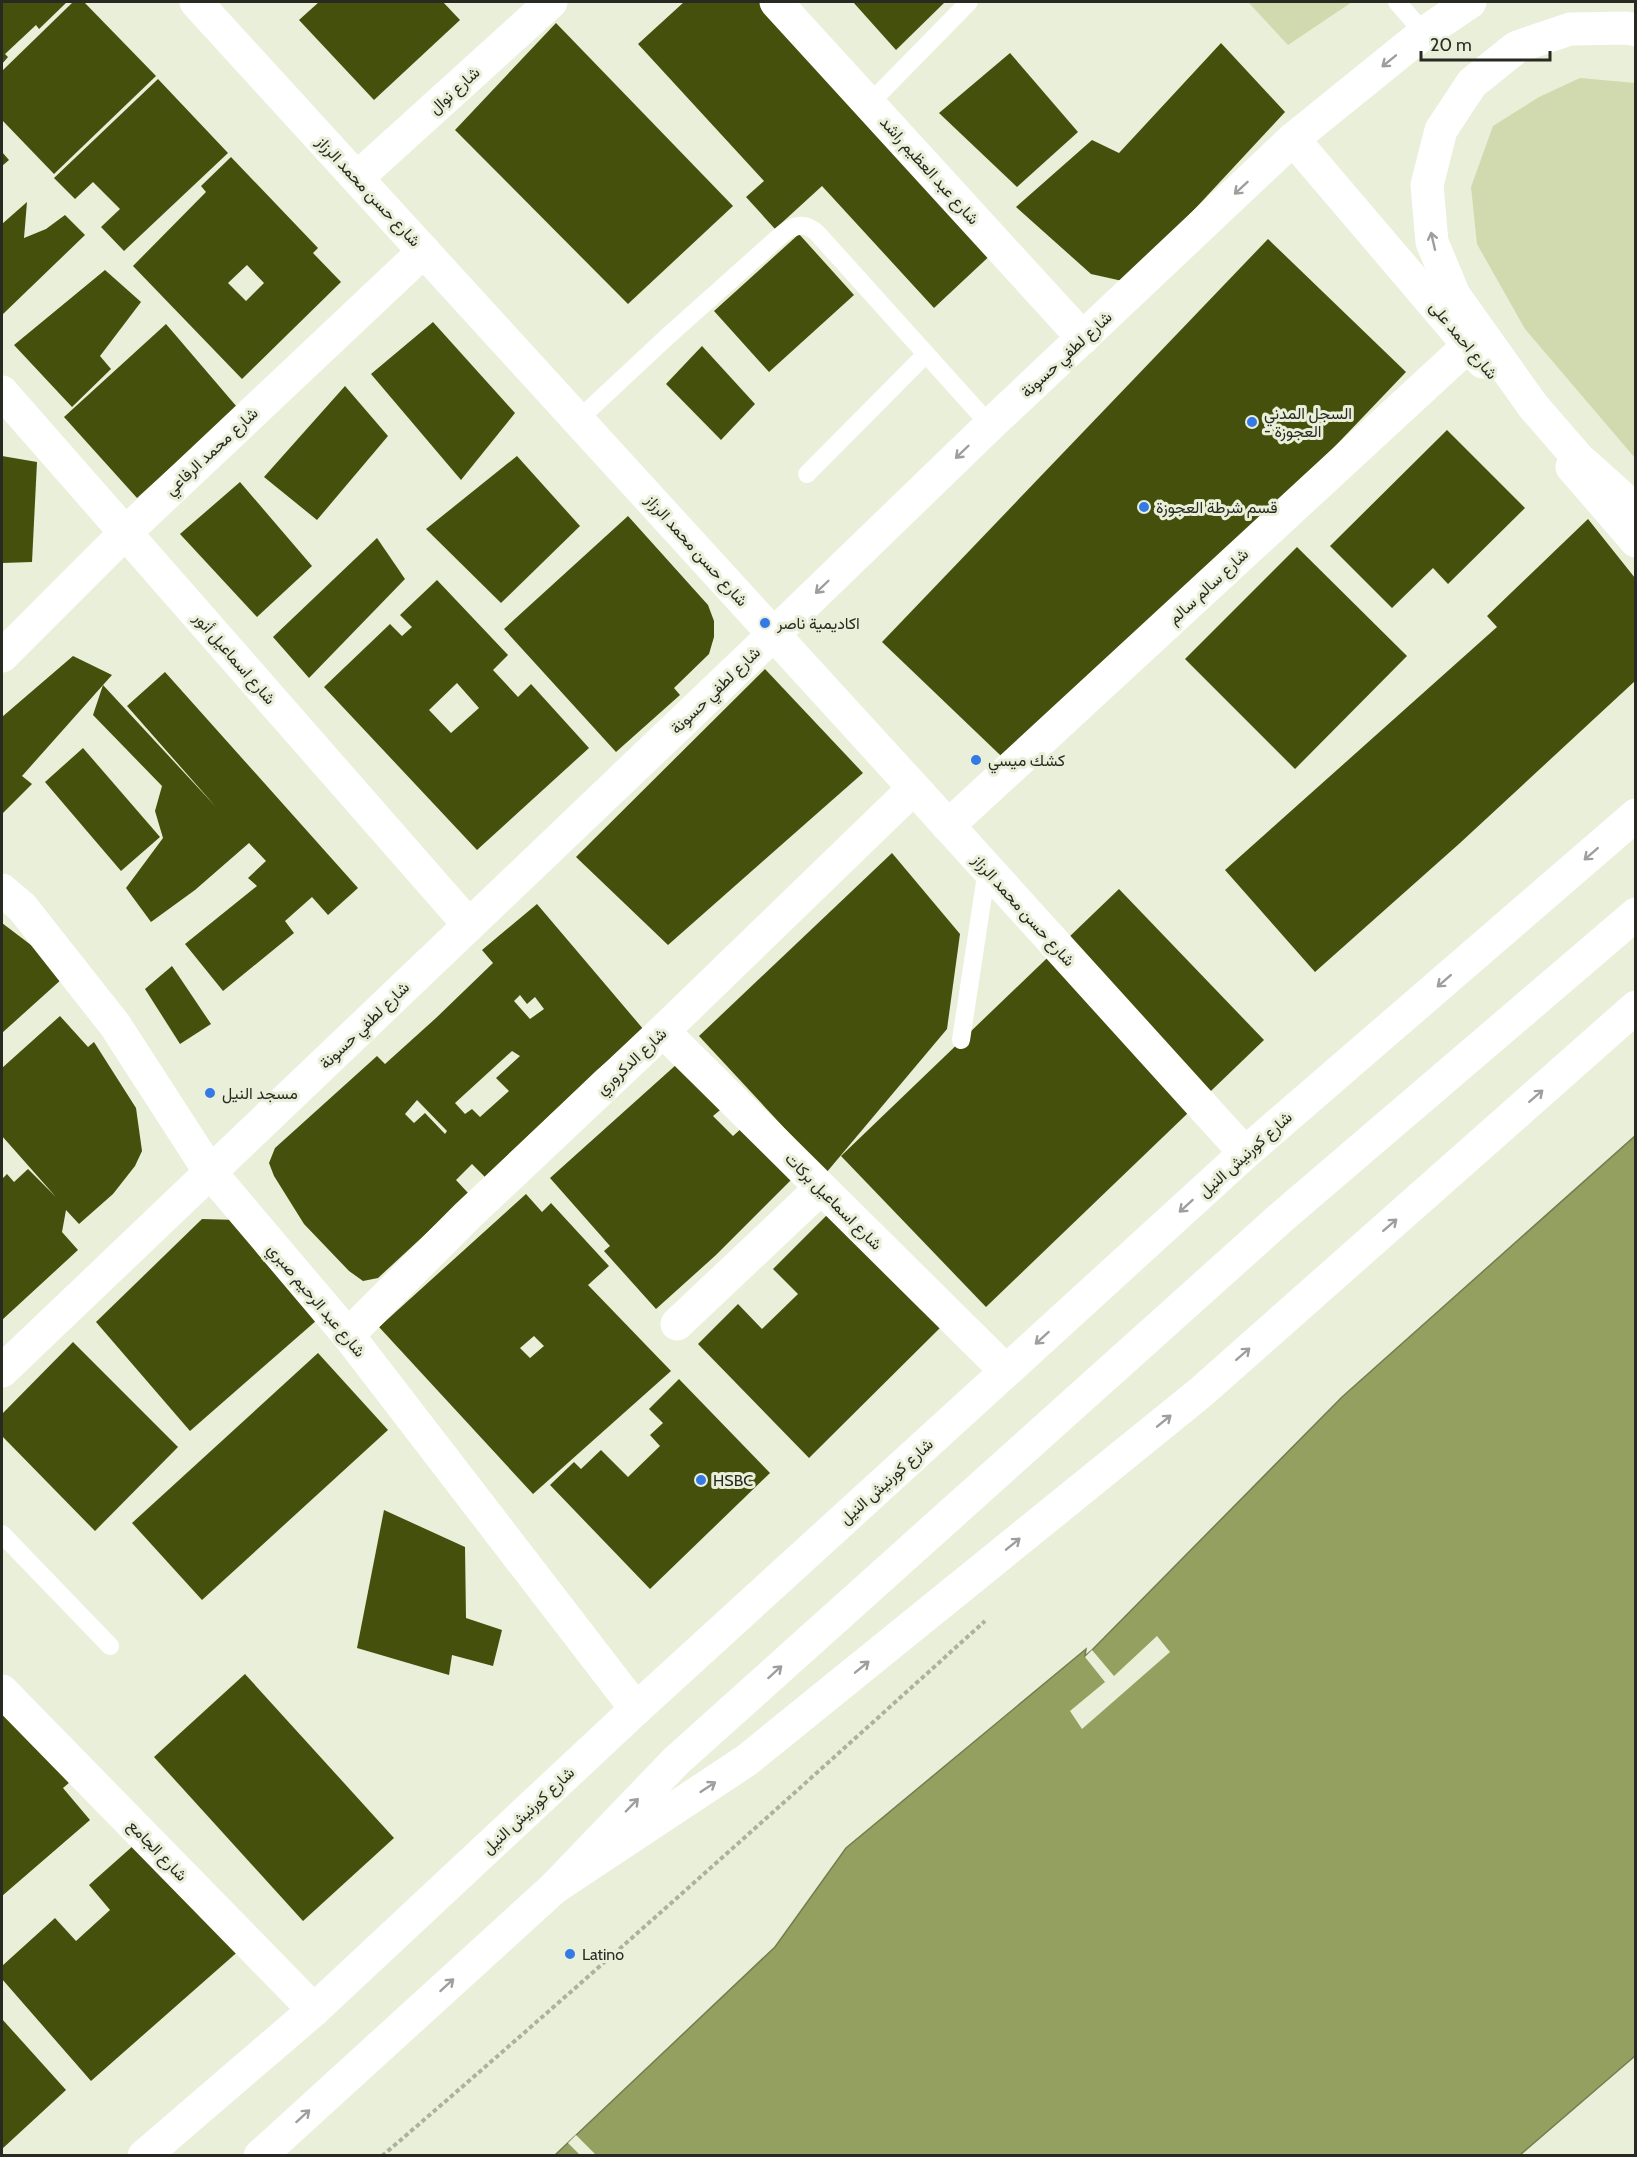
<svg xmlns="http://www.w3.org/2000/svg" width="1637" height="2157" font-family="Cabin,Vazirmatn,sans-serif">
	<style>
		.green { fill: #d0daae }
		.water { fill: #93a060; stroke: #737d4d; stroke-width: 1.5 }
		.pier { fill: #e9efd8 }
		.building { fill: #45500c; fill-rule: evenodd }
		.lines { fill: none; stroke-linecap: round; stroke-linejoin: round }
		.path { stroke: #adb29f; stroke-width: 4; stroke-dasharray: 4.5 3; stroke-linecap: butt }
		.lane { stroke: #fff; stroke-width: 18 }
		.street { stroke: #fff; stroke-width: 33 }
		.primary { stroke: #fff; stroke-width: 33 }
		.highway { stroke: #fff; stroke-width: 33 }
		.oneway { stroke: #9e9f9c }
		.poi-dot { fill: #3479e6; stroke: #e9efd8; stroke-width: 2 }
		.labels { text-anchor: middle; stroke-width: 6; stroke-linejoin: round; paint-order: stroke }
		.street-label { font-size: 16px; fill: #282a22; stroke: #e9efd8 }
		.poi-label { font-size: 16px; fill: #282a22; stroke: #e9efd8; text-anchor: start }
	</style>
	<rect width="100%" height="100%" fill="#e9efd8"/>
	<!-- green -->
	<g class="green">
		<polygon points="1248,2 1352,2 1288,45"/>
		<polygon points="1580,78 1635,83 1635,458 1525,329 1477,244 1471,187 1493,126 1539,97"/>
	</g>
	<!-- water -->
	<polygon class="water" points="1635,1136 1635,2056 1520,2155 554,2156 775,1947 846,1848 1086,1649 1085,1656 1092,1650 1342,1397"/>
	<!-- pier -->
	<g class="pier">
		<polygon points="1157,1636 1170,1652 1082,1729 1070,1711 1105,1682 1085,1657 1092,1650 1114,1676"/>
		<polygon points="576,2135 596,2155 580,2155 568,2143"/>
	</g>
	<!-- building -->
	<g class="building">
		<polygon points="2,2 67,2 39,29 36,25 5,54 8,57 2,64"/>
		<polygon points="73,2 84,2 156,76 54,174 2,120 2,71"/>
		<polygon points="319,2 443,2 460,20 374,100 299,20"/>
		<polygon points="684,2 771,2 997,249 934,308 822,186 775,229 746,197 764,181 638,44"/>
		<polygon points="853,2 945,2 896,50"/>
		<polygon points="556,23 733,206 628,304 455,130"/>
		<polygon points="1221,43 1285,112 1127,282 1091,274 1016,207 1092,140 1119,153"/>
		<polygon points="1010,53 1078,132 1017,187 939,113"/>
		<polygon points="158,79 228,153 124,251 101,227 120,209 93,182 75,199 54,178"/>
		<polygon points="2,152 9,160 2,166"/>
		<path d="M231,157L318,248L313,253L341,282L242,379L133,266L206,192L201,186ZM247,265L264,283L246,301L228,283Z"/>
		<polygon points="27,202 24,238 46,229 65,215 85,235 2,315 2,224"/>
		<polygon points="799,234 854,295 769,372 714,311"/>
		<polygon points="1268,239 1406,372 1021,775 882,642"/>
		<polygon points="105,270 141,302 100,356 111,369 72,407 14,345"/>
		<polygon points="433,322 515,413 461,480 371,374"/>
		<polygon points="166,324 237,407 137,498 64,417"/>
		<polygon points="702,346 755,404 721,440 666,384"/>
		<polygon points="345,386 388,436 317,520 264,477"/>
		<polygon points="1447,430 1525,508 1448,584 1433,568 1392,608 1330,546"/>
		<polygon points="2,456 37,462 32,562 2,563"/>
		<polygon points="517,456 580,526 501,603 426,529"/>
		<polygon points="240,482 312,566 257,617 180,534"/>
		<polygon points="628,516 708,605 714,621 714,637 709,654 674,688 680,695 616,752 504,629"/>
		<polygon points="1588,519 1635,578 1635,681 1460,843 1315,972 1225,870 1497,627 1487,616"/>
		<polygon points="377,538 405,579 309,678 273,637"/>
		<polygon points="1297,547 1407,656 1295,769 1185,659"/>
		<path d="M437,580L508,655L493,670L518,697L531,684L589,748L477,850L324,687L390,624L402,636L412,627L400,615ZM457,683L479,708L451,733L429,710Z"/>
		<polygon points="73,656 112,675 103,685 216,807 127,706 165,672 358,888 328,915 312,897 285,921 294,933 223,991 185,944 257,886 248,878 266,861 249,843 195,890 151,922 126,888 163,838 155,811 162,786 93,715 103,685 22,776 32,784 2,814 2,717"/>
		<polygon points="765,669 863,773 668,945 576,857"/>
		<polygon points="83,748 160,837 121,871 45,782"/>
		<polygon points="892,853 960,934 947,1029 826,1173 699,1036"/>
		<polygon points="1119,889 1264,1040 986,1307 841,1156"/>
		<path d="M537,904L644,1030L597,1070L485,1177L472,1164L456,1180L469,1194L378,1278L363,1281L349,1271L304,1224L274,1176L269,1163L275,1148L377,1056L385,1064L436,1018L493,963L482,950ZM520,995L527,1004L535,997L544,1009L530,1019L514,1001ZM512,1051L520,1056L496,1078L509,1091L480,1117L472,1109L465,1114L455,1103ZM417,1100L447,1131L445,1134L425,1113L414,1123L405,1114Z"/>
		<polygon points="2,923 35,948 63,978 2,1033"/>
		<polygon points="172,966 211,1024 180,1044 145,989"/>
		<polygon points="60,1016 88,1047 94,1042 136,1108 142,1151 135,1166 113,1194 79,1224 66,1210 62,1232 78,1250 2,1320 2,1179 7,1174 14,1182 28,1169 56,1197 2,1136 2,1068"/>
		<polygon points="677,1064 725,1106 713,1116 733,1136 744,1126 792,1179 716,1255 656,1309 604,1251 610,1246 550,1178"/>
		<path d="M526,1194L542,1212L551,1203L609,1266L588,1285L671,1371L533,1494L379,1327ZM534,1336L544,1346L530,1358L520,1348Z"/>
		<polygon points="835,1207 947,1321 809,1458 698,1344 738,1304 762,1329 798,1294 773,1269"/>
		<polygon points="202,1219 238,1220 317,1320 190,1431 96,1322"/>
		<polygon points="73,1342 178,1447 95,1531 2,1436 2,1414"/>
		<polygon points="318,1353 388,1430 202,1600 132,1523"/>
		<polygon points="679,1379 770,1473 650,1589 550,1485 574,1462 581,1469 601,1450 628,1477 660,1446 650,1435 663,1423 649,1409"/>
		<polygon points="384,1510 465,1547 466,1618 502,1630 493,1666 452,1655 449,1675 357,1648"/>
		<polygon points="245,1674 394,1838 303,1921 154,1757"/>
		<polygon points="4,1714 77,1776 63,1788 90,1820 2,1896 2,1716"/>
		<polygon points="143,1837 242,1948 91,2081 2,1979 2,1966 55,1918 76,1941 110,1910 89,1885"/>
		<polygon points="2,2019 66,2090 2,2149"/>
	</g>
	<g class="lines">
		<!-- path -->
		<path class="path" d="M382,2156C586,1981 786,1801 985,1621"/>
		<!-- lane -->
		<g class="lane">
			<polyline points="1397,2 1424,33"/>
			<polyline points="869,104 969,2"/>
			<path d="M578,420L668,336L780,236C792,225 805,221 818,234L990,425"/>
			<polyline points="807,474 926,354"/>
			<polyline points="961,1040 987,869"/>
			<polyline points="2,1534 110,1646"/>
		</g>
		<!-- street -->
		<g class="street">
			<polyline points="196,2 914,788 1245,1153"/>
			<polyline points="776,2 1083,338"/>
			<polyline points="1293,139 1483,362"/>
			<polyline points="357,178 551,2"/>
			<polyline points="2,392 469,925"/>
			<polyline points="1572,467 1636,541"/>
			<polyline points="2,656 125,533 424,251"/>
			<polyline points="948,826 1469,345"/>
			<polyline points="2,890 22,907 115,1025 210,1172 348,1335 636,1709"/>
			<polyline points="663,1031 1006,1371"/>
			<polyline points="677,1324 821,1188"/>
			<polyline points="348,1335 468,1215 663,1031 914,788"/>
			<polyline points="2,1371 774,634 990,425 1293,139 1424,33 1470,2"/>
			<polyline points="2,1691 314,2010"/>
		</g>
		<!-- primary -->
		<g class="primary">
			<polyline points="144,2156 314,2010 636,1709 1245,1153 1636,815"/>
			<polyline points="260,2156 554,1888 676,1761 1284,1215 1636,914"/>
		</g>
		<!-- highway -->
		<g class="highway">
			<polyline points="1636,30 1627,28 1570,29 1517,47 1472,83 1441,130 1427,185 1432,242 1454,295 1533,406 1578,458 1636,510"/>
			<polyline points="554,1888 747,1760 1200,1393 1636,1007"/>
		</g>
	</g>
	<!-- one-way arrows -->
	<defs><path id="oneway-shaft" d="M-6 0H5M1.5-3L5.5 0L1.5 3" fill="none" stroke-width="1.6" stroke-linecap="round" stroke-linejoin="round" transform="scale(1.5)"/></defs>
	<g class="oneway">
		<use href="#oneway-shaft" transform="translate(1389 61) rotate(141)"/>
		<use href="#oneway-shaft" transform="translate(1241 188) rotate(137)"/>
		<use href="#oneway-shaft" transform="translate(1433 241) rotate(-103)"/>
		<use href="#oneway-shaft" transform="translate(962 452) rotate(136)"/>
		<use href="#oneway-shaft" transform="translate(822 587) rotate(136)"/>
		<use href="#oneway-shaft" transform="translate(1591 854) rotate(139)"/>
		<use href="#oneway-shaft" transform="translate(1444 981) rotate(139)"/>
		<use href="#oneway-shaft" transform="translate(1536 1096) rotate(-41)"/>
		<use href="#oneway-shaft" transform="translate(1186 1206) rotate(138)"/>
		<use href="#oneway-shaft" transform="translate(1390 1225) rotate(-41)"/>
		<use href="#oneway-shaft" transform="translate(1042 1338) rotate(138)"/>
		<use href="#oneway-shaft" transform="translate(1243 1354) rotate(-41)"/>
		<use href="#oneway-shaft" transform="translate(1164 1421) rotate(-39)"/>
		<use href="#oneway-shaft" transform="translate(1013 1544) rotate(-39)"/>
		<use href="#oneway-shaft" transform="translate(862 1667) rotate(-39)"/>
		<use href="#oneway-shaft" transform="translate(775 1672) rotate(-42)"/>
		<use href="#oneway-shaft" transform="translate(708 1787) rotate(-33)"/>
		<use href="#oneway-shaft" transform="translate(632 1805) rotate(-46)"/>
		<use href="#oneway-shaft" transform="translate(447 1985) rotate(-42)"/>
		<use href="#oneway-shaft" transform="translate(303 2116) rotate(-42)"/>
	</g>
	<!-- markers -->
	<g class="poi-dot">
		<circle cx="1252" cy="422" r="6"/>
		<circle cx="1144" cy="507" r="6"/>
		<circle cx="765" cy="623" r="6"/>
		<circle cx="976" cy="760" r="6"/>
		<circle cx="210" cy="1093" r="6"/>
		<circle cx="701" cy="1480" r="6"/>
		<circle cx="570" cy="1954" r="6"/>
	</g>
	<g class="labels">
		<!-- street labels -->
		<g class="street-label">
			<text transform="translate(454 90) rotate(-42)" y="6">شارع نوال</text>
			<text transform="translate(930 170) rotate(48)" y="6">شارع عبد العظيم راشد</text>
			<text transform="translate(369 191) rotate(47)" y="6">شارع حسن محمد الرزاز</text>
			<text transform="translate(1464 340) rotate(50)" y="6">شارع احمد على</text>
			<text transform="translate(1066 354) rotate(-43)" y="6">شارع لطفي حسونة</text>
			<text transform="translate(211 451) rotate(-43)" y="6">شارع محمد الرفاعي</text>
			<text transform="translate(697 550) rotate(48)" y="6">شارع حسن محمد الرزاز</text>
			<text transform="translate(1208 586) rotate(-43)" y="6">شارع سالم سالم</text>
			<text transform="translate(235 658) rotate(49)" y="6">شارع اسماعيل أنور</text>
			<text transform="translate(715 690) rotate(-44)" y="6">شارع لطفي حسونة</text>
			<text transform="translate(1024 910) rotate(48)" y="6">شارع حسن محمد الرزاز</text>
			<text transform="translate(364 1025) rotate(-44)" y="6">شارع لطفي حسونة</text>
			<text transform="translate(631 1061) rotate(-43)" y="6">شارع الدكروري</text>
			<text transform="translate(1245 1154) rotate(-42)" y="6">شارع كورنيش النيل</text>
			<text transform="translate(834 1201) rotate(45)" y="6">شارع اسماعيل بركات</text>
			<text transform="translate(317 1300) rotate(50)" y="6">شارع عبد الرحيم صبري</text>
			<text transform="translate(886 1481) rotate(-42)" y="6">شارع كورنيش النيل</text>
			<text transform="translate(528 1810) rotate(-43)" y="6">شارع كورنيش النيل</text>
			<text transform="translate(158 1850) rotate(46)" y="6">شارع الجامع</text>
		</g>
		<!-- poi labels -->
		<g class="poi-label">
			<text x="1264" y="419">السجل المدني<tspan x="1264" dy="18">- العجوزة</tspan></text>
			<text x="1156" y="513">قسم شرطة العجوزة</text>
			<text x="777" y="629">اكاديمية ناصر</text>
			<text x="988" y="766">كشك ميسي</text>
			<text x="222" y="1099">مسجد النيل</text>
			<text x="713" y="1486">HSBC</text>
			<text x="582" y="1960">Latino</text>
		</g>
	</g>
	<!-- border -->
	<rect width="1637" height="2157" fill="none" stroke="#282a22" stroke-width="6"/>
	<!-- scale -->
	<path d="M1421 51v9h129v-9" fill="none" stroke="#282a22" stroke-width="3"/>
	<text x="1430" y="51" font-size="18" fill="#282a22" stroke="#e9efd8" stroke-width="4.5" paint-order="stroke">20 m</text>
</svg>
